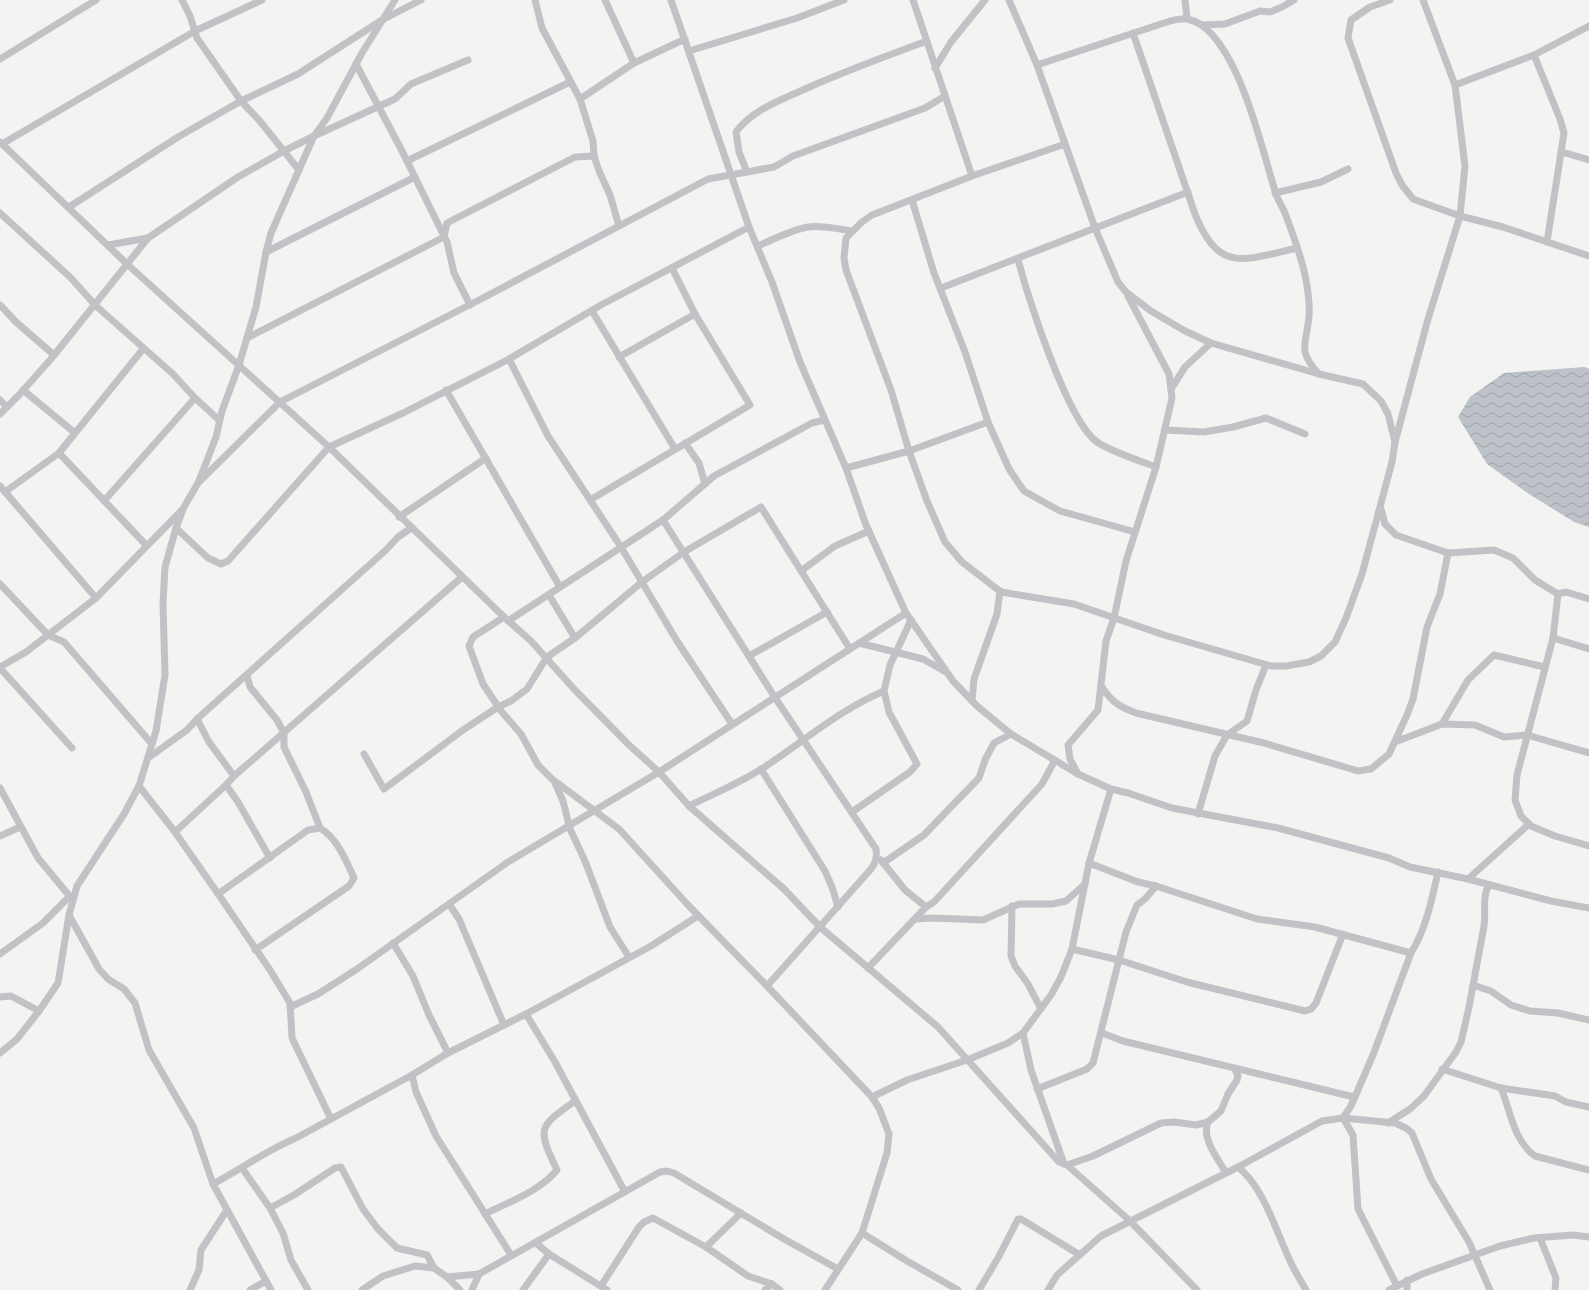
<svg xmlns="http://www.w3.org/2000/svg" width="1589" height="1290" font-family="'Fira Sans Condensed',sans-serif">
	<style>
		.water { fill: url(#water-waves) }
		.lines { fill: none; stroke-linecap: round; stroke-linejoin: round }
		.minor { stroke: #c0c2c5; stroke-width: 7 }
	</style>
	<defs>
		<pattern id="water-waves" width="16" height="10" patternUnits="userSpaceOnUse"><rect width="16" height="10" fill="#bcc2c8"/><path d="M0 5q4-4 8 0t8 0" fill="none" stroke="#9da2a8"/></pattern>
	</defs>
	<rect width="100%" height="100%" fill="#f3f4f1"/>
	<!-- water -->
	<polygon class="water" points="1585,367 1589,369 1589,527 1574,522 1526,492 1487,464 1458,417 1470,397 1504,373"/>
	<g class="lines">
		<!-- minor -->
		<g class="minor">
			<polyline points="182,0 190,16 197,38 241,101 259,120 299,170"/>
			<polyline points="535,0 542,28 580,99 634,63 685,39"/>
			<polyline points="605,0 634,63"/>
			<polyline points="671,0 749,227 772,282 800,362 846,468 866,525 906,613 953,681 977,706 1011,734 1078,774 1111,789 1128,793 1172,808 1278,828 1326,841 1389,858 1410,867 1468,879 1551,901 1589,908"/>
			<polyline points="913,0 972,176"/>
			<polyline points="1009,0 1037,65 1095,228 1118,282 1126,292 1151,311 1185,331 1211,343 1319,374 1363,384 1381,401 1388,414 1395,442 1392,462 1362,574 1346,618 1335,642 1321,656 1309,662 1286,666 1271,666 1164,635 1074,604 1001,592 962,562 945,542 927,501 909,451 891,390 846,270 844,258 846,238 862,222 872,215 972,176 1065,144"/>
			<polyline points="1185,0 1187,18"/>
			<polyline points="1390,0 1370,7 1351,20 1348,38 1396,173 1402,185 1413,199 1460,216 1503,227 1589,256"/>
			<polyline points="1202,25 1225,24 1260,11 1270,12 1282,7 1294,0"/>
			<path d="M1133,33L1195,214C1219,274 1244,260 1297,248"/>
			<polyline points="689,51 797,18 844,0"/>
			<polyline points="1534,55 1560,119 1564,133 1547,242"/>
			<polyline points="0,59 96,0"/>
			<polyline points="356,64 401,149 447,242 454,273 470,305"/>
			<path d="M1037,65L1170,21C1175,20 1182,18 1187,19C1236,28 1262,150 1275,191C1277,199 1282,206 1285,213C1293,235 1302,257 1306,280C1308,291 1310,304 1309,316C1307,343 1296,350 1319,374"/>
			<polyline points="935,68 951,42 985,0"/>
			<polyline points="1455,85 1534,55 1589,26"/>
			<polyline points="580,99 593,141 594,156 599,171 610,195 619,226"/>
			<polyline points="0,142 127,264 329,447 504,617 531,641 574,689 629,745 659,772 689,806 784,889 820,927 938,1027 1059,1162 1067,1165 1129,1220 1197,1290"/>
			<polyline points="2,144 195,31 262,0"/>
			<polyline points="1562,152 1589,160"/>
			<polyline points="407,161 570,82"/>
			<path d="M747,172L739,152L736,132C752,110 781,100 805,89C845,71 886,56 927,41"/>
			<polyline points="1275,193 1321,182 1348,169"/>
			<polyline points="912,200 934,273 965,352 988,422 1009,469 1024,491 1060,511 1135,532"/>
			<polyline points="69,207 178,137 241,101 298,74 382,20 421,0"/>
			<polyline points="0,213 71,278 95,305 173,374 195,398 219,420"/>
			<polyline points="108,245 148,238"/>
			<path d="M758,246C774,239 791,230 808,227C822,225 838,229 852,231"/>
			<polyline points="266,252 415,177"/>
			<path d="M1018,259C1027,296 1068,422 1097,442C1110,451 1140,461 1156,467"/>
			<polyline points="941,288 1188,192"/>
			<polyline points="0,305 16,322 54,355"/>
			<polyline points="592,311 675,449"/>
			<polyline points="247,338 444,237 447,223 575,157 594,156"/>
			<polyline points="619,357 695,314"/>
			<polyline points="509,359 548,436 621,547 677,641 732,724"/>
			<polyline points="1171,389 1185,367 1211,343"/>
			<polyline points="23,390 75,433"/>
			<polyline points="446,390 560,587"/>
			<polyline points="0,400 7,407"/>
			<polyline points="0,414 18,396 51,359 148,238 238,177 284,151 314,136 395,99 411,84 468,60"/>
			<polyline points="1165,430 1204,432 1233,427 1266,418 1305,434"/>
			<polyline points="1395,442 1428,319 1460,216 1465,166 1455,85 1423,0"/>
			<polyline points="685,443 699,463 705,484"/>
			<polyline points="59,453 146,545"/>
			<polyline points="846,468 909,451 988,422"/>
			<polyline points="199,482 280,402 481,299 708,179 774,167 793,156 925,108 945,96"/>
			<polyline points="0,486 96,598"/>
			<polyline points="5,492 59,453 143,349"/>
			<polyline points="590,500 750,405 695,314 672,268"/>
			<polyline points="104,501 195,398"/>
			<polyline points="1381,509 1385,524 1396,535 1448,553 1494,550 1513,558 1535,580 1558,594 1553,638 1517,775 1515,800 1521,816 1531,826 1555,836 1589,846"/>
			<polyline points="399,517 486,458"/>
			<path d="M663,520L774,696L876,849C877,857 876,862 871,869L767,986"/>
			<polyline points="176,528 208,558 221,564 228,561 329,447 403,413 509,359 601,305 749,227"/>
			<polyline points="801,571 835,546 869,531"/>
			<polyline points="0,584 48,635 64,642 152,744"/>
			<polyline points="1558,594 1566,592 1589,599"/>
			<polyline points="549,595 575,638"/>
			<polyline points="504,617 473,637 469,646 483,684 501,711 521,734 538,765 552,779 619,829 688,905 767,986 872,1097 879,1108 889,1134 887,1153 862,1233 825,1290"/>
			<polyline points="508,621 663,520 714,476 812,423 824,420"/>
			<polyline points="1553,638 1589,649"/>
			<polyline points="859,643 923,659 944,671"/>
			<polyline points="749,656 827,612"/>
			<polyline points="0,667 26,652 96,598 182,510"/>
			<polyline points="0,668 72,748"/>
			<polyline points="247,675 250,687 277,720 284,733 284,747 306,792 320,828"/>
			<path d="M1101,686C1112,702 1118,706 1136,713L1264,743L1358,771L1371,769L1389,754L1407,715L1413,699L1427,627L1440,594L1448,553"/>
			<polyline points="972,701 974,679 997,614 1000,591"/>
			<polyline points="197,719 386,550 398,537 411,528"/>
			<polyline points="1442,724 1468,680 1494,655 1544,667"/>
			<polyline points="1395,742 1442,724 1475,725 1504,737 1527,735 1589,753"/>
			<polyline points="364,754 384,789 463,730 498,707 511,701 527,689 547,657 575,638 642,582 684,552 761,507 850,649"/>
			<polyline points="148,758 187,730 197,719 209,742 234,776 226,785 238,802 270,858"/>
			<polyline points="761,769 825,871 832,887 838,907"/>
			<polyline points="1078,774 1070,759 1068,745 1098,710 1106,641 1114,618 1126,561 1156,467 1172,398 1169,374 1128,296"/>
			<polyline points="234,776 462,577"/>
			<polyline points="555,783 563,801 570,829 585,861 610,927 629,957"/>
			<polyline points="139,786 175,832 221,898 270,970 290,1003 292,1038 331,1119"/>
			<polyline points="0,788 38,858 72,899"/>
			<path d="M689,806C713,794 740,783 763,768C803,742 839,710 884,691L890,665L911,620"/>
			<polyline points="852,812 910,772 917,764 889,712 884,691"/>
			<polyline points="1198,814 1215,756 1227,735 1247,721 1256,690 1266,665"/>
			<polyline points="175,832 226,785"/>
			<polyline points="0,836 20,827"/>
			<polyline points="881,860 905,890 926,907"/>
			<polyline points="883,863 924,835 948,810 979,778 985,760 994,743 1011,734"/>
			<polyline points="1089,863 1138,882 1156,886 1257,919 1315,927 1411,953"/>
			<polyline points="1468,879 1529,824"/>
			<path d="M218,894L308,830L320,828C337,838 346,860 354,878L349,886L255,950"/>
			<polyline points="449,904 459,919 504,1025"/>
			<polyline points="1012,906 1011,956 1015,966 1028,984 1041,1009"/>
			<polyline points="69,915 99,969 108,979 124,989 135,1003 149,1050 194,1128 213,1184 271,1290"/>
			<polyline points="915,919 933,918 983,920 1019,904 1052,904 1066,901 1085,884"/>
			<polyline points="393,943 413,976 429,1015 448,1053"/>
			<polyline points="1072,949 1119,960 1187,982 1305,1011 1311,1009 1316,1003 1343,934"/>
			<polyline points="0,954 43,923 70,896"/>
			<polyline points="868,968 926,907 934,902 1042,784 1055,760"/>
			<polyline points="1473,985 1491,991 1511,1005 1530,1011 1558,1013 1589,1020"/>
			<polyline points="0,997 11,996 39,1011"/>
			<polyline points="290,1007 318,994 357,969 508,862 659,772 906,613"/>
			<polyline points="526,1014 555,1062 625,1192"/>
			<polyline points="1023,1033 1031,1070 1064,1164"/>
			<polyline points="1102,1033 1123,1041 1354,1097"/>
			<polyline points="0,1053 17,1039 39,1011 58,983 69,915 77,886 124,814 139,786 156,731 165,675 163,603 165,567 176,528 184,507 198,483 206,463 216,437 222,411 239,365 256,307 266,252 271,233 314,136 327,118 362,53 395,0"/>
			<polyline points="1442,1069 1501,1088 1555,1096 1566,1102 1589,1107"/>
			<polyline points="412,1075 416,1092 436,1136 511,1255"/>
			<path d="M1501,1088C1511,1112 1513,1140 1535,1156L1589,1170"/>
			<polyline points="1037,1089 1087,1069 1093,1063 1126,932 1137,905 1145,899 1156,886"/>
			<polyline points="872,1097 907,1080 967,1060 1008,1043 1023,1033 1051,995 1061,977 1072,949 1089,863 1111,789"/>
			<path d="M1208,1122C1201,1139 1218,1158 1226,1173"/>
			<path d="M1388,1123L1410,1109L1424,1096L1456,1052L1461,1042L1469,1007L1484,926C1486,912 1482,896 1489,885"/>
			<polyline points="1067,1165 1093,1156 1161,1123 1174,1122 1196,1125 1208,1122 1221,1111 1228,1094 1237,1080 1238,1076 1235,1069"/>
			<path d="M1238,1167C1264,1187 1277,1234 1291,1263C1295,1272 1301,1281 1306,1290"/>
			<polyline points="242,1168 270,1208 294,1195 335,1168 341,1167 363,1209 378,1229 397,1248 427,1255 434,1268"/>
			<path d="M213,1184C241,1169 267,1150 296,1138L412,1075L448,1053L526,1014L651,946L698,916"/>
			<polyline points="270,1208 283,1233 291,1260 308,1290"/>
			<path d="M485,1214C509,1202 540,1191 557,1170C537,1128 538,1127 575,1101"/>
			<polyline points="862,1233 907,1261 958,1290"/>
			<polyline points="1540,1238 1556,1278 1555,1290"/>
			<polyline points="536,1243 549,1254 607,1290"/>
			<polyline points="706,1247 741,1213"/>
			<polyline points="447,1277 460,1290"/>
			<polyline points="601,1286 639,1227 644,1222 653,1218 706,1247 748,1276 772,1284 780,1290"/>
			<path d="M1397,1286L1358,1209L1353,1135L1343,1118L1351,1106L1373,1055L1411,953C1426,929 1432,899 1438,872"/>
			<polyline points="190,1290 199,1270 201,1250 227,1210"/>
			<polyline points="250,1290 266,1281"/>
			<polyline points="362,1290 383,1276 415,1266 434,1268 447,1277 479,1274 660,1172 667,1171 674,1173 784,1239 838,1269"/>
			<polyline points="472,1290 479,1274"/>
			<polyline points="523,1290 549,1254"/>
			<polyline points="765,1290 772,1284"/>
			<polyline points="979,1290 998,1258 1018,1219 1021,1219 1080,1255"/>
			<polyline points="1048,1290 1057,1275 1101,1236 1238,1167 1322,1121 1343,1118 1395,1123 1406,1128 1412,1133 1431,1179 1469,1242 1490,1290"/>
			<polyline points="1389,1290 1422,1274 1500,1246 1534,1238 1573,1235 1589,1237"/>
			<polyline points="1407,1290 1407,1280"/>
		</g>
	</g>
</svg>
